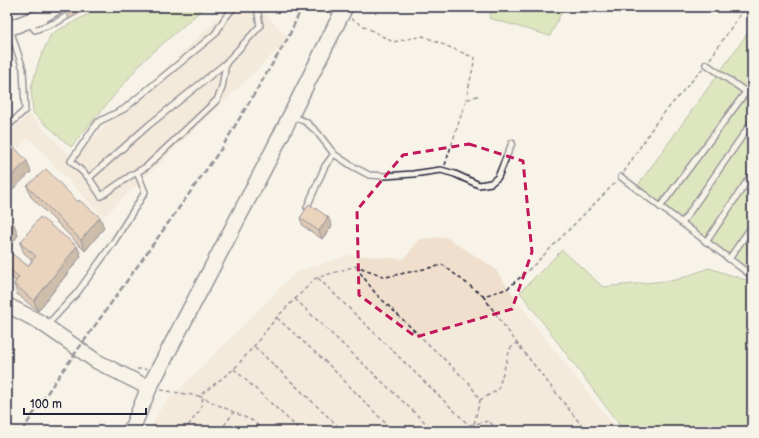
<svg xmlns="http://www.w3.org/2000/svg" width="759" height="438" font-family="'Balsamiq Sans',sans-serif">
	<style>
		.built { fill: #efdfcc }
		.green { fill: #bfd88e; stroke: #707d64 }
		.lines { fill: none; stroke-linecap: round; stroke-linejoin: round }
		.lane-casing { stroke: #22223b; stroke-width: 8 }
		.secondary-casing { stroke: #22223b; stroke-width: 17 }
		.primary-casing { stroke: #22223b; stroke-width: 18 }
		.path { stroke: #22223b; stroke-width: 1.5; stroke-dasharray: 4 3; stroke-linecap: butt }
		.lane { stroke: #f7f3e8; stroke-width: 5 }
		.secondary { stroke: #f7f3e8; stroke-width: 14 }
		.primary { stroke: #f7f3e8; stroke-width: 15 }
		.rail { stroke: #22223b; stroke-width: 2.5; stroke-dasharray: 6 3; stroke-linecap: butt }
		.wall { fill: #bc9778; stroke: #22223b }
		.shaded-wall { fill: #997b62; stroke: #22223b }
		.building { fill: #dbb08c; stroke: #22223b }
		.marked { fill: none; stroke: #c2185b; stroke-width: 3; stroke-dasharray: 8 5; stroke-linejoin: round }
	</style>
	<rect width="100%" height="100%" fill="#f7f3e8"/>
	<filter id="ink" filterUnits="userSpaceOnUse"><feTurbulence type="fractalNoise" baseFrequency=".025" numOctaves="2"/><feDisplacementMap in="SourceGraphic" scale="8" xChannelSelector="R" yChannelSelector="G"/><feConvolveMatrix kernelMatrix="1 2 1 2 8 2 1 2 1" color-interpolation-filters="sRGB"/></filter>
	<g filter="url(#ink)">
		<!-- built -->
		<g class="built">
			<polygon points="230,7 259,7 289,39 103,217 29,138 18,148 7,137 7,135 29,114 72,158"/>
			<polygon points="446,237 494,268 537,328 618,431 149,431 161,408 296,272 350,255 404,259 420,239"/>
		</g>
		<!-- green -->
		<g class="green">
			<polygon points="111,7 205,7 143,61 71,147 33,113 31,88 39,61 51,34 94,11"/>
			<polygon points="492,7 564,7 550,36 489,18"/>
			<polygon points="752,27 752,273 636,188"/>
			<polygon points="562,250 603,287 676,280 709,268 752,282 752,431 624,431 520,292"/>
		</g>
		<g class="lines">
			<defs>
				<g id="lane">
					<polyline points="234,7 225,18 215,34 124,109 98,122 71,161 89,178 149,125 226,63 260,26 257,7"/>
					<polyline points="29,22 35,30 57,22 82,7"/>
					<polyline points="706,64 752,96"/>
					<polyline points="292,116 306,122 317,132 334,154 352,166 369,175 385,176 413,174 441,170 455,174 479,185 491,183 498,177 512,143"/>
					<polyline points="7,127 25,110 23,69 10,29"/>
					<polyline points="621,177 752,276"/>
					<polyline points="89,178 101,196 130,176 146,167 217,100 222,88 226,63"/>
					<polyline points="307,207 325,166 334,154"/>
					<polyline points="660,207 752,84"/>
					<polyline points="682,223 752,122"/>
					<polyline points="706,242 752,174"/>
					<polyline points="729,259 752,226"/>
					<polyline points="47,325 77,293 113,243 145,192 137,172"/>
				</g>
				<g id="secondary">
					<polyline points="7,29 41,16 57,7"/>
					<polyline points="7,305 40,322 96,361 149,388"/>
				</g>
				<polyline id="primary" points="131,431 149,388 274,149 345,7"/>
			</defs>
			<!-- lane casing -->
			<use href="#lane" class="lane-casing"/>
			<!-- secondary casing -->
			<use href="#secondary" class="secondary-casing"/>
			<!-- primary casing -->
			<use href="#primary" class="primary-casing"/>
			<!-- path -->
			<g class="path">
				<polyline points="351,19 393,42 423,36 475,58 466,100"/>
				<polyline points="710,59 745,7"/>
				<polyline points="445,165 466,100 480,95"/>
				<polyline points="624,172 657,121 703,68"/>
				<polyline points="356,267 376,294 469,383 480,400 474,424"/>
				<polyline points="318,278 475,431"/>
				<polyline points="483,296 516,342 586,431"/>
				<polyline points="295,299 434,431"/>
				<polyline points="277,318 327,363 393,431"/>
				<polyline points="255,347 343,431"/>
				<polyline points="137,369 146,369"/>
				<polyline points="234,369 301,431"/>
				<polyline points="161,390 199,396 234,369 254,346 277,317 316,278 356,266 386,277 443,265 483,296 507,289 534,265 617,181"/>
				<polyline points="199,396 253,421 264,431"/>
				<polyline points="480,400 498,390 510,349 516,343"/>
				<polyline points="470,425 489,421 498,431"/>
				<polyline points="184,431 200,410 203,398"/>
				<polyline points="220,431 234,412"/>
				<polyline points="258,431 261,428"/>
			</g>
			<!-- lane -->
			<use href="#lane" class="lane"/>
			<!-- secondary -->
			<use href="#secondary" class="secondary"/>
			<!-- primary -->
			<use href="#primary" class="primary"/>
			<!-- rail -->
			<polyline class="rail" points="22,431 54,383 221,149 288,38 302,7"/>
		</g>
		<!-- wall -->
		<g class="wall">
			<polygon points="64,7 74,7 65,12"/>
			<polygon points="78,7 92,7 69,19 67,14"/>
			<polygon points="27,186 104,228 85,251 31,197"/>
			<polygon points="328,217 332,226 322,239 303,226 300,218"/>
			<polygon points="7,220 18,235 7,251 28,266 32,260 24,253 20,243 77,246 81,256 38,311 17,294 14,284 16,281 7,275"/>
		</g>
		<!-- shaded-wall -->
		<g class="shaded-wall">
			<polygon points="27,161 31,172 7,195 7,180"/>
			<polygon points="100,217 104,228 85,251 81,240"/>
			<polygon points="328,217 332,226 322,239 319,231"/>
			<polygon points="14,224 18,235 7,251 7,235"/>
			<polygon points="77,246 81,256 38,311 34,301"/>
		</g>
		<!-- building -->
		<g class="building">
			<polygon points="13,146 27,161 7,180 7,151"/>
			<polygon points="46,169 78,202 79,200 100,217 81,240 27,186"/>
			<polygon points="309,204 328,217 319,231 300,218"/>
			<polygon points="40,217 77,246 34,301 14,284 19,277 7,267 7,250 28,266 36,256 20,243"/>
			<polygon points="7,220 14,224 7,235"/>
		</g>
	</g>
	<!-- marked area -->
	<path d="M0 0H759V438H0ZM469,144L523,161L532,252L512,309L416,337L359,295L357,210L403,155Z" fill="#f7f3e8" fill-opacity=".55" fill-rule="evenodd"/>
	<path class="marked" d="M469,144L523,161L532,252L512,309L416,337L359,295L357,210L403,155Z"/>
	<!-- margin -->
	<rect width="759" height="438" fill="none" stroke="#f7f3e8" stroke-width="24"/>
	<rect x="12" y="12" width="735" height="414" fill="none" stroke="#22223b" stroke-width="1.5" filter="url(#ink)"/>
	<!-- scale -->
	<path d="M24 408v6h122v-6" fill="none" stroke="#22223b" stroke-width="2"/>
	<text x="30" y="408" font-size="12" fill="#22223b" stroke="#f7f3e8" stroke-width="3" paint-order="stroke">100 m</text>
</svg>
